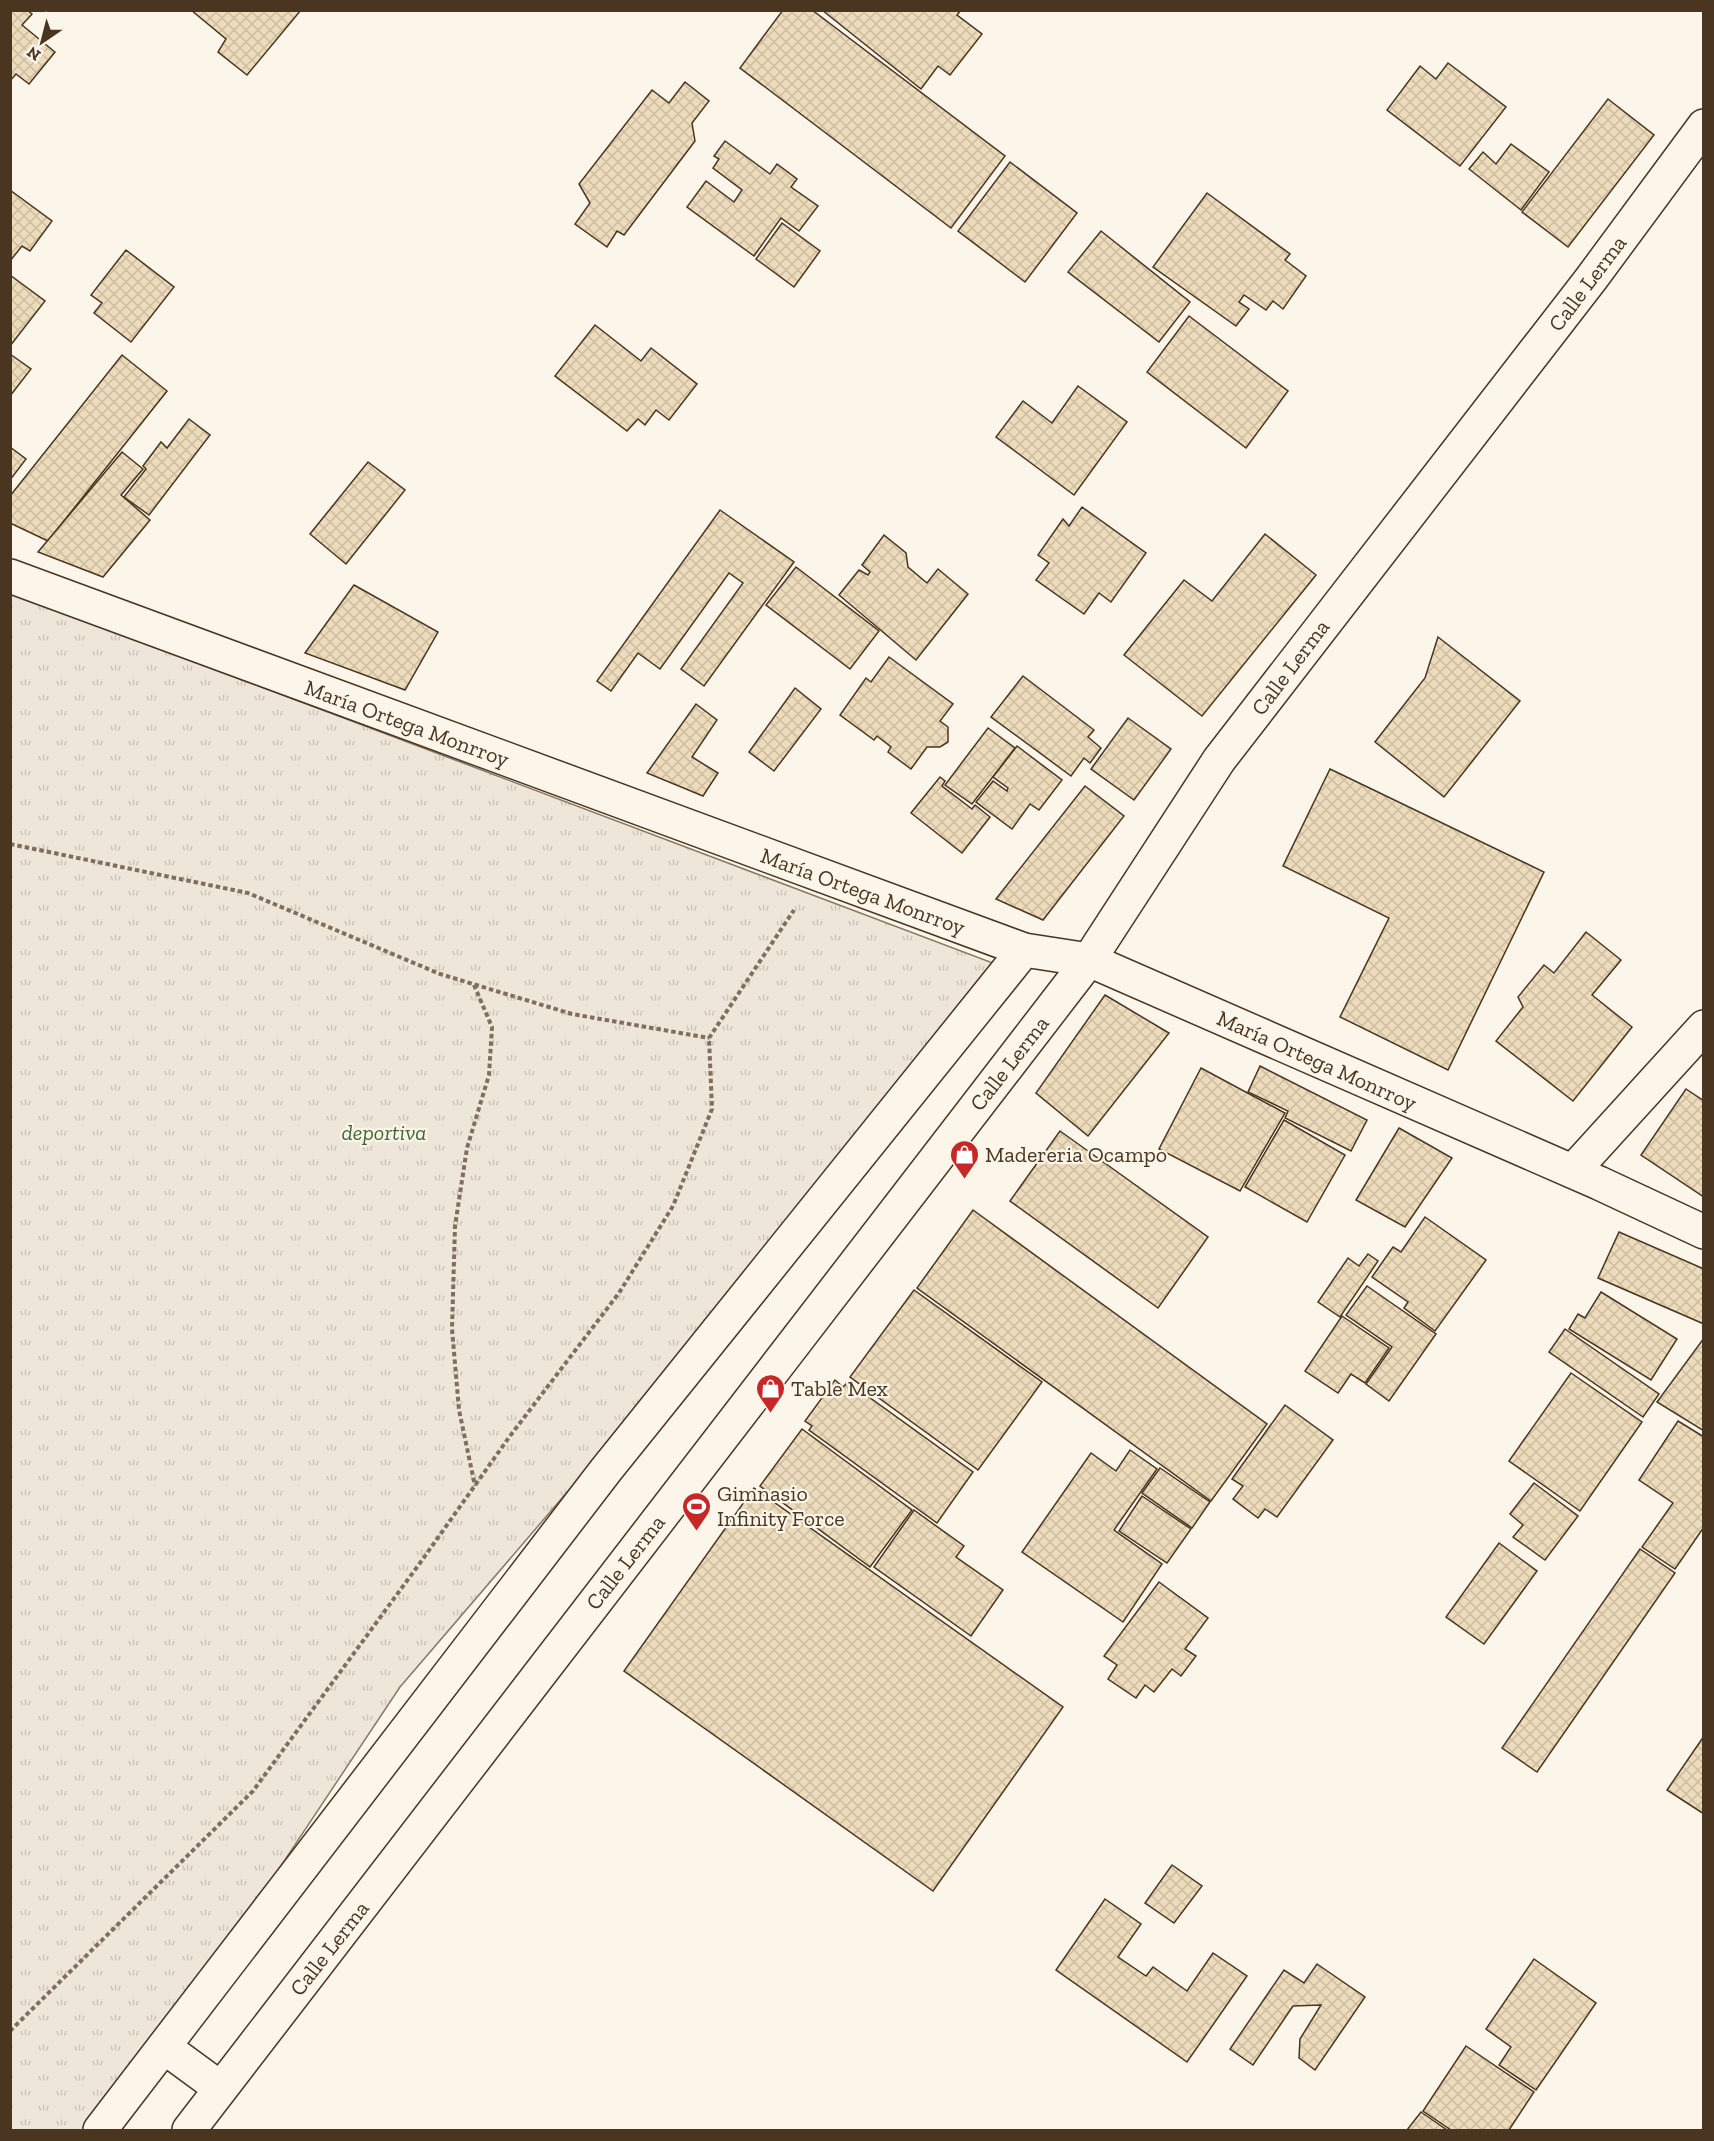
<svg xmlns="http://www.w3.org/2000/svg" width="1714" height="2141" font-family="'Zilla Slab',serif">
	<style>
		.park { fill: url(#park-tufts); stroke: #887966; stroke-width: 1.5 }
		.building { fill: url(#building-cross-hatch); stroke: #4a3520; stroke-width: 1.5 }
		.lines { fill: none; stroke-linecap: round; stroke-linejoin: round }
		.street-casing { stroke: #4a3520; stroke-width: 36 }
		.secondary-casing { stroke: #4a3520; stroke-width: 36 }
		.path { stroke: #7f6f5c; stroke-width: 4; stroke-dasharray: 4.5 3; stroke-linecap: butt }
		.street { stroke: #fbf6e9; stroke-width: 33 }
		.secondary { stroke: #fbf6e9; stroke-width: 33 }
		.labels { text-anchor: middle; stroke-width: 4.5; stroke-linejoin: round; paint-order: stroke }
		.street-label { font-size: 22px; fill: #4a3520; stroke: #fbf6e9 }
		.park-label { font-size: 22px; font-style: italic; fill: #436837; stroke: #fbf6e9 }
		.poi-label { font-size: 22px; fill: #4a3520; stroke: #fbf6e9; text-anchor: start }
	</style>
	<defs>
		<pattern id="park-tufts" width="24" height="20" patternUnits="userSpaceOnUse" patternTransform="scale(1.5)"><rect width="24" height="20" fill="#ede6d9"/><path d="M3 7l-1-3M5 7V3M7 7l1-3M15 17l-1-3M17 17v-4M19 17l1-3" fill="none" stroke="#cdc6ba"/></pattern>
		<pattern id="building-cross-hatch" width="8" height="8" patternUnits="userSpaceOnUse" patternTransform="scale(1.5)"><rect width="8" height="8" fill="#ecdcbc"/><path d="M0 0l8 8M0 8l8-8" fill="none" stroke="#ccbda1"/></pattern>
	</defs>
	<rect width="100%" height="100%" fill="#fbf6e9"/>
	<!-- park -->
	<polygon class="park" points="10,592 1014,971 400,1687 105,2130 11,2130"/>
	<!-- building -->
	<g class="building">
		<polygon points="10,10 27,10 32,14 22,25 55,52 29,84 16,74 10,81"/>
		<polygon points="191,10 301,10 247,75 218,52 226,39"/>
		<polygon points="783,10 812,10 1005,156 951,228 740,68"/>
		<polygon points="822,10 961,10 957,15 982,34 950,75 938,66 921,89"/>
		<polygon points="1448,63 1506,107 1460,166 1387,110 1420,66 1436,79"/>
		<polygon points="685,82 709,101 692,123 695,141 624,235 617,231 607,247 575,224 590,203 579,184 652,90 669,103"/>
		<polygon points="1608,99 1654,135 1568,247 1522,212"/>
		<polygon points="725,141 770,174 777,164 797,179 791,187 818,206 799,231 781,218 754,256 687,207 706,181 734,202 742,190 713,168 719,159 714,156"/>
		<polygon points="1511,144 1549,172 1521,210 1469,169 1483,152 1496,164"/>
		<polygon points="1010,162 1077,213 1025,282 958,231"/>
		<polygon points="10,190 52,221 30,251 22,246 10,261"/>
		<polygon points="1207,193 1290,254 1285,260 1306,276 1283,309 1273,301 1266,310 1244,295 1239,302 1249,309 1236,326 1153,267"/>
		<polygon points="782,223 820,251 794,287 756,259"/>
		<polygon points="1101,231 1190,302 1159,342 1068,272"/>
		<polygon points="126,250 174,287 131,342 94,313 102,303 91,295"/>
		<polygon points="10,275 45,301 10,346"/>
		<polygon points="1189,316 1288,391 1246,448 1147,372"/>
		<polygon points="595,325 641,361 651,348 697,384 669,420 656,410 645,425 638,419 627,431 555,376"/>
		<polygon points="10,354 31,369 10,396"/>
		<polygon points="122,355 167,391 48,541 10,523 10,496"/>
		<polygon points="1078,386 1127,422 1074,495 996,437 1023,401 1052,423"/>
		<polygon points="189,419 210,435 149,515 124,497 146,469 143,466 161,442 167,448"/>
		<polygon points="10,447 26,459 10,480"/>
		<polygon points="122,452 143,469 121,495 150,520 103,577 38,552"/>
		<polygon points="368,462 405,490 346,564 310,534"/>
		<polygon points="1082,507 1146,553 1111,602 1099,593 1084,614 1036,580 1049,563 1038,555 1063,519 1069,526"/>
		<polygon points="720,510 794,562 704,686 681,669 743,583 729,573 660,669 638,653 611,691 597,681"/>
		<polygon points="1265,534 1316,575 1202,716 1124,655 1184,580 1212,601"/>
		<polygon points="884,535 906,553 908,567 927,583 938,569 968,594 916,660 839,595 859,570 868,575 870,572 862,565"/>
		<polygon points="796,567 879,631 850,669 766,605"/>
		<polygon points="354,585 438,632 405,690 305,653"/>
		<polygon points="1438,637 1520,701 1444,797 1375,742 1425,678"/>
		<polygon points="889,657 953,704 940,721 948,727 948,742 940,747 927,747 911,769 888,752 891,747 877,736 874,740 840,715 866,678 871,682"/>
		<polygon points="1023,676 1094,730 1088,737 1101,748 1090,763 1084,758 1071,776 991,717"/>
		<polygon points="795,688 821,709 774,771 749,752"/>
		<polygon points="696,704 717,720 692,757 718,773 703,796 647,773"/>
		<polygon points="1128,718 1171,749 1134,800 1091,769"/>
		<polygon points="988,728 1015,748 972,804 945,785"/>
		<polygon points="1017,746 1062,780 1039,810 1030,804 1012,829 976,802 993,781 1007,791 1008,788 993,777"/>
		<polygon points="1330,769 1544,872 1448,1070 1340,1017 1389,918 1283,866"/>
		<polygon points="940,777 945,781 942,786 972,809 975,805 990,817 962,853 911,813"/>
		<polygon points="1085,786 1124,816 1043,920 996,899"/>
		<polygon points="1586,932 1621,960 1592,995 1632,1027 1573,1101 1496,1041 1523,1007 1518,997 1544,965 1554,973"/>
		<polygon points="1105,995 1169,1033 1088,1136 1036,1093"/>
		<polygon points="1260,1066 1367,1120 1351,1151 1285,1118 1288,1111 1248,1092"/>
		<polygon points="1201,1068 1285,1113 1240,1191 1159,1149"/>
		<polygon points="1686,1089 1704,1101 1704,1197 1641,1155"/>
		<polygon points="1284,1120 1345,1155 1307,1222 1245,1187"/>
		<polygon points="1399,1128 1452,1158 1405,1227 1356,1200"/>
		<polygon points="1060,1131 1208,1237 1158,1308 1010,1201"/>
		<polygon points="973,1210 1267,1424 1211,1501 917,1288"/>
		<polygon points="1425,1217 1486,1260 1435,1331 1404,1308 1408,1302 1372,1277 1393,1247 1401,1252"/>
		<polygon points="1619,1232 1704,1269 1704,1324 1598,1278"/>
		<polygon points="1368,1254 1378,1261 1340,1317 1318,1302 1348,1258 1359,1266"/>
		<polygon points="1367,1286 1436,1334 1389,1401 1366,1384 1392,1347 1346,1315"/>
		<polygon points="914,1290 1042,1382 978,1470 850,1377"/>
		<polygon points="1601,1292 1677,1339 1651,1380 1569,1329 1578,1314 1585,1318"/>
		<polygon points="1342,1316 1389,1348 1365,1383 1351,1374 1338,1393 1305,1371"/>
		<polygon points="1565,1329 1659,1394 1643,1417 1549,1352"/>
		<polygon points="1704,1338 1704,1431 1657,1402"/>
		<polygon points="1571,1373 1642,1422 1580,1511 1509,1461"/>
		<polygon points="835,1380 843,1387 848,1382 973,1472 937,1523 809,1430 812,1426 805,1421"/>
		<polygon points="1285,1405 1333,1440 1277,1517 1265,1509 1258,1518 1233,1499 1243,1486 1232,1479"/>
		<polygon points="1678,1421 1704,1437 1704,1527 1675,1569 1642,1547 1673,1503 1639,1480"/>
		<polygon points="802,1429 912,1510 870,1567 760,1486"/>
		<polygon points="1130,1450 1157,1469 1114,1530 1162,1564 1123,1622 1022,1552 1091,1453 1116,1471"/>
		<polygon points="1160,1468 1210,1502 1192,1528 1142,1493"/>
		<polygon points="1534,1483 1578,1516 1545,1560 1513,1537 1523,1525 1510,1514"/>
		<polygon points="754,1488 1063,1707 933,1891 624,1671"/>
		<polygon points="1142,1496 1191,1529 1167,1563 1119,1531"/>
		<polygon points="914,1510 964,1546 956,1557 1003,1590 971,1636 874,1567"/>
		<polygon points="1499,1543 1537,1571 1484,1644 1446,1617"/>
		<polygon points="1640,1549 1675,1573 1537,1772 1502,1748"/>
		<polygon points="1159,1582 1208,1618 1185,1649 1196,1656 1181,1676 1172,1669 1154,1692 1145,1685 1136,1698 1108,1679 1117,1665 1104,1656"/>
		<polygon points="1704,1736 1704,1814 1667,1790"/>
		<polygon points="1172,1865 1202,1886 1174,1923 1145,1903"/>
		<polygon points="1105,1899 1141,1924 1118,1957 1146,1976 1153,1967 1187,1991 1213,1953 1247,1976 1187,2062 1056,1970"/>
		<polygon points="1534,1959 1596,2003 1536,2090 1499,2065 1511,2047 1486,2029"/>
		<polygon points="1317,1964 1365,1997 1315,2070 1299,2058 1300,2039 1321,2005 1293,2006 1253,2065 1230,2049 1284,1970 1304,1983"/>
		<polygon points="1466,2046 1534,2092 1509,2130 1451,2130 1423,2111"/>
		<polygon points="1421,2112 1447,2130 1407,2130"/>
	</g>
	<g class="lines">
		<defs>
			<g id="street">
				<polyline points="10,576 1024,950 1089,960 1599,1183 1704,1232"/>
				<polyline points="1089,960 1219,760 1591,279 1704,126"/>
				<polyline points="1573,1171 1704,1027"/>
			</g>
			<g id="secondary">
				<polyline points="164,2047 220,2088"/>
				<polyline points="100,2130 606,1470 1024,950"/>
				<polyline points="189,2130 1089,960"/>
			</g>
		</defs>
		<!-- street casing -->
		<use href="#street" class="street-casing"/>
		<!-- secondary casing -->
		<use href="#secondary" class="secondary-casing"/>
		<!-- path -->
		<g class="path">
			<polyline points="10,844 248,893 440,974 572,1014 709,1038"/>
			<polyline points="474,985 492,1027 489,1075 467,1148 455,1226 452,1329 459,1410 475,1486"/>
			<polyline points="10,2031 253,1791 420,1563 510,1436 619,1293 673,1206 712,1109 709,1038 794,910"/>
		</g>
		<!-- street -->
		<use href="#street" class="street"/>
		<!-- secondary -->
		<use href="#secondary" class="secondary"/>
	</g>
	<!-- icons -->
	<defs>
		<symbol id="shop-pin" viewBox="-11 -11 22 30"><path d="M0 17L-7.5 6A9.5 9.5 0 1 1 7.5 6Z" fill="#c62828" stroke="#fbf6e9"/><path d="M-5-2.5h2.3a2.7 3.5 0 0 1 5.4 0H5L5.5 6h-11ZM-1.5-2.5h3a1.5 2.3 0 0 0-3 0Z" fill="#fff"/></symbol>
		<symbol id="stadium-pin" viewBox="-11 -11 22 30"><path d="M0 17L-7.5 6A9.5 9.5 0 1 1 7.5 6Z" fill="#c62828" stroke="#fbf6e9"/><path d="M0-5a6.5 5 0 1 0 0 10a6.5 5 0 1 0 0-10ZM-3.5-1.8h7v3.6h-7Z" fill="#fff"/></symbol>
	</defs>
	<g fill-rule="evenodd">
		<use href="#shop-pin" x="948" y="1138" width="33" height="45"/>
		<use href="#shop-pin" x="754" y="1372" width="33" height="45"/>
		<use href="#stadium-pin" x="680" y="1490" width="33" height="45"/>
	</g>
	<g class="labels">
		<!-- street labels -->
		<g class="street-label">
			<text transform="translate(1587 283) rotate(-53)" y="8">Calle Lerma</text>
			<text transform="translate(1290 667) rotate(-53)" y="8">Calle Lerma</text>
			<text transform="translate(407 723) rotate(20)" y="8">María Ortega Monrroy</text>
			<text transform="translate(863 891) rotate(20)" y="8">María Ortega Monrroy</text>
			<text transform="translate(1317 1060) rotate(24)" y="8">María Ortega Monrroy</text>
			<text transform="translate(1009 1063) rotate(-52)" y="8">Calle Lerma</text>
			<text transform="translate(625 1562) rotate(-52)" y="8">Calle Lerma</text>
			<text transform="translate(329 1948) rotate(-52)" y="8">Calle Lerma</text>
		</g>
		<!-- park labels -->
		<g class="park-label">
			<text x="384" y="1140">deportiva</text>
		</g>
		<!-- poi labels -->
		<g class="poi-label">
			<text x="985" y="1162">Madereria Ocampo</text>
			<text x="791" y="1396">Table Mex</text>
			<text x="717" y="1501">Gimnasio<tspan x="717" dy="25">Infinity Force</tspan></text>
		</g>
	</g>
	<!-- border -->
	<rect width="1714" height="2141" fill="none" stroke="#4a3520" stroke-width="24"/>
	<!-- north arrow -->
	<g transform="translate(42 42) rotate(215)" stroke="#fbf6e9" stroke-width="4.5" paint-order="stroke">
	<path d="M0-4.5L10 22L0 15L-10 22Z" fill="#4a3520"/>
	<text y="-9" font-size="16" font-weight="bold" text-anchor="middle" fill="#4a3520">N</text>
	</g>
</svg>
